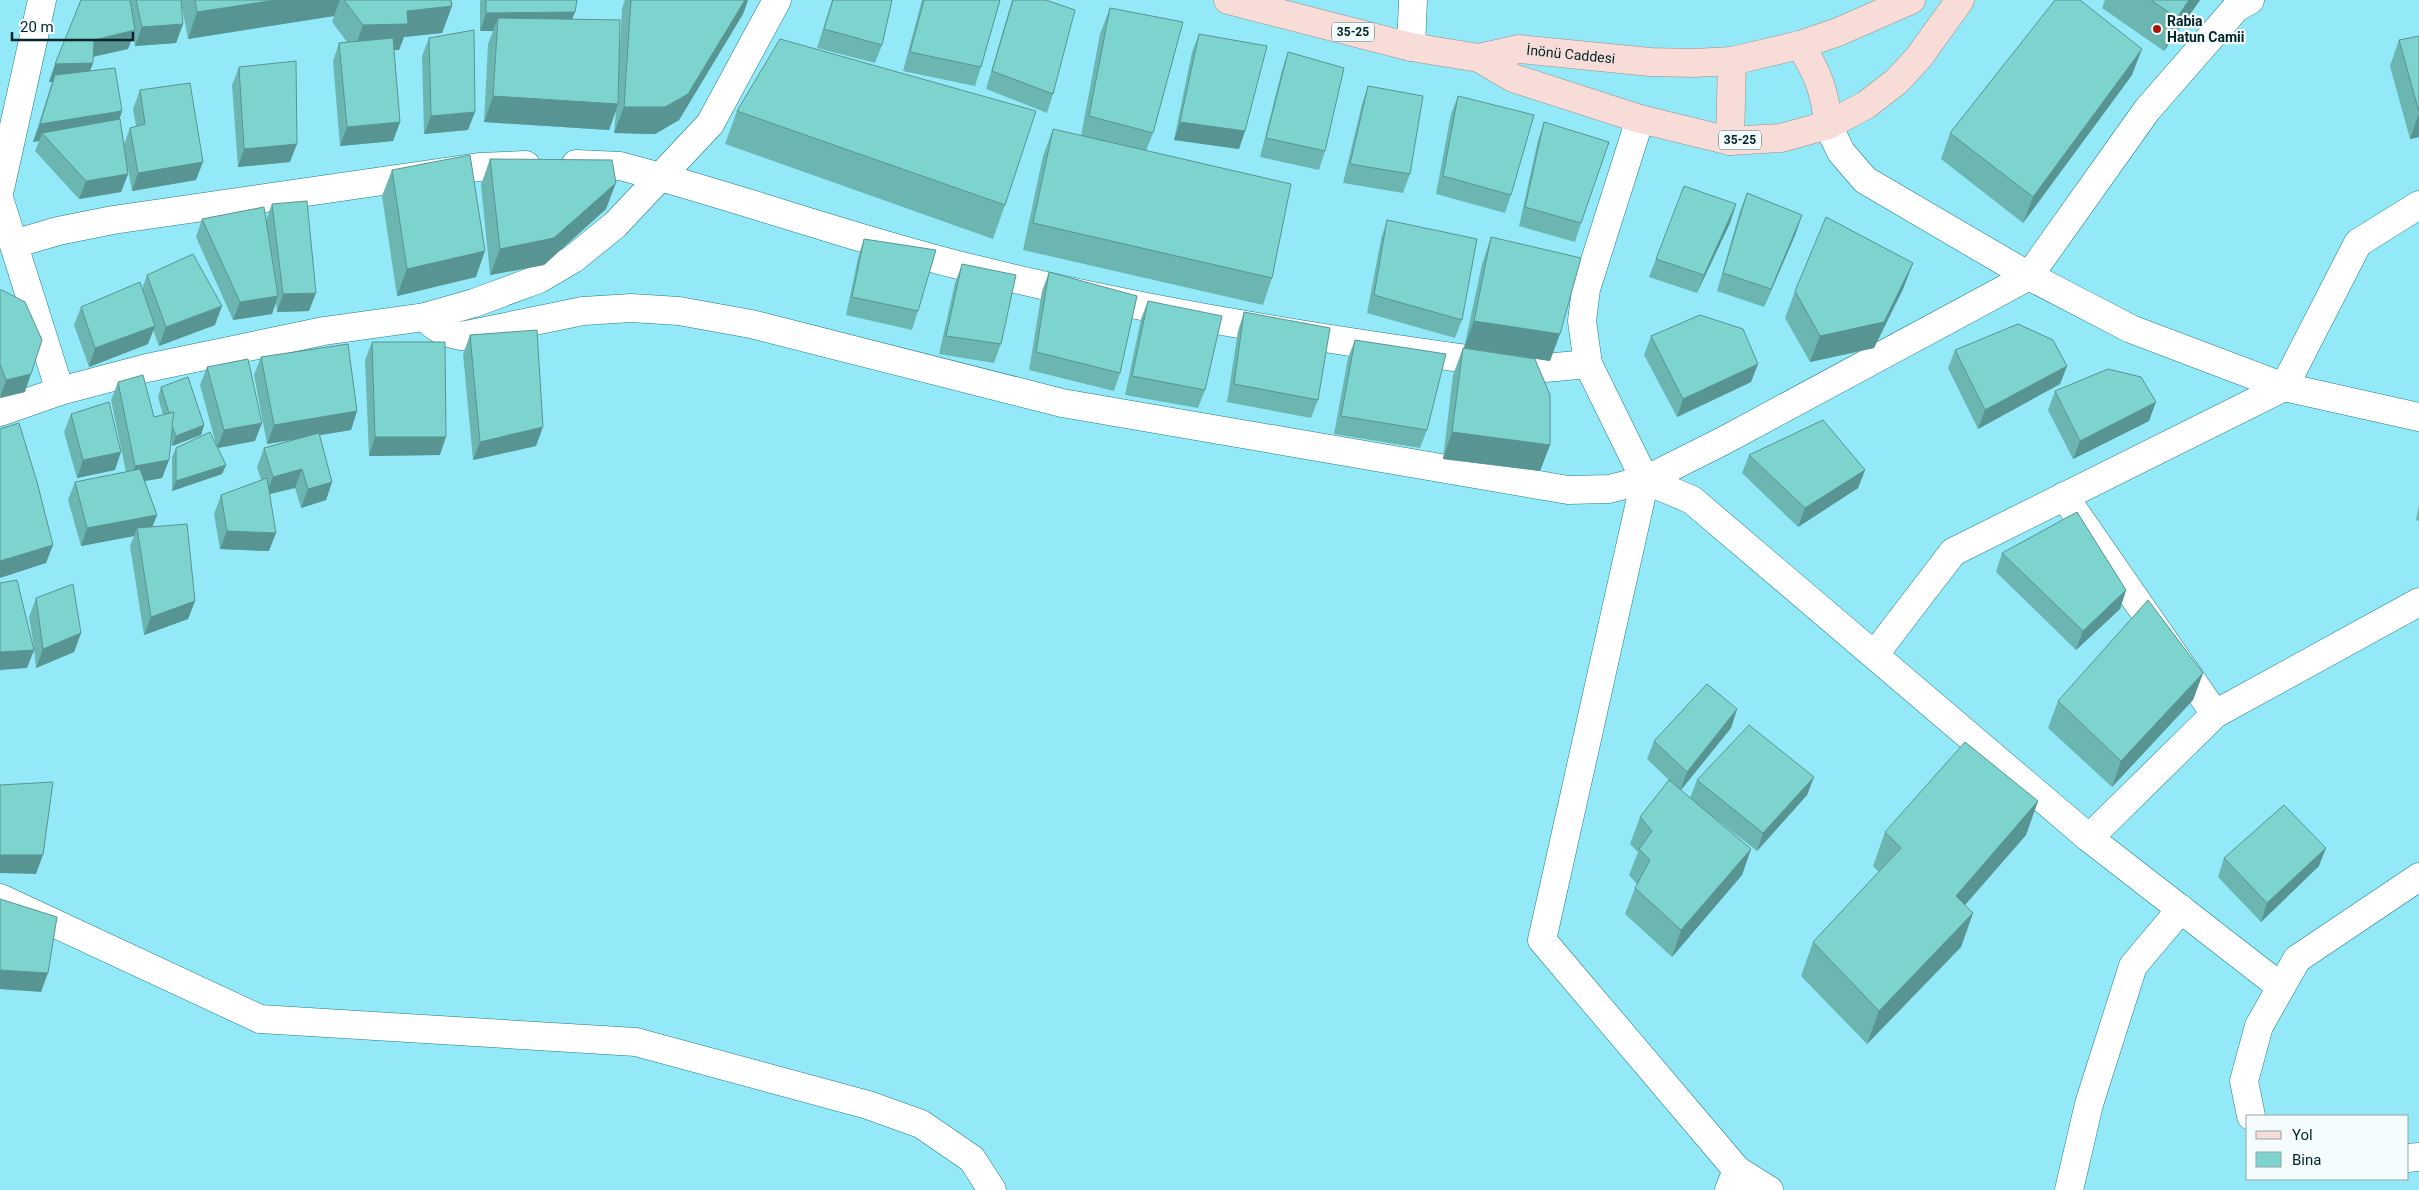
<svg xmlns="http://www.w3.org/2000/svg" width="2419" height="1190" font-family="Roboto,sans-serif">
	<style>
		.lines { fill: none; stroke-linecap: round; stroke-linejoin: round }
		.minor-casing { stroke: #1e7b89; stroke-width: 29 }
		.tertiary-casing { stroke: #1e7b89; stroke-width: 29 }
		.primary-casing { stroke: #9e8d89; stroke-width: 29 }
		.minor { stroke: #fff; stroke-width: 28 }
		.tertiary { stroke: #fff; stroke-width: 28 }
		.primary { stroke: #f8dcd7; stroke-width: 28 }
		.wall { fill: #6cb6b2 }
		.shaded-wall { fill: #589491 }
		.building { fill: #7dd4cf; stroke: #589491 }
		.poi-dot { fill: #a71503; stroke: #f4fcfd; stroke-width: 2 }
		.labels { text-anchor: middle; stroke-width: 4.5; stroke-linejoin: round; paint-order: stroke }
		.shield { fill: #f4fcfd; stroke: #496569; stroke-width: 1 }
		.shield-label { font-size: 12px; font-weight: bold; fill: #00242a }
		.poi-label { font-size: 14px; font-weight: bold; fill: #00242a; stroke: #f4fcfd; text-anchor: start }
		.street-label { font-size: 14px; fill: #00242a; stroke: #f4fcfd }
	</style>
	<rect width="100%" height="100%" fill="#94e9f9"/>
	<g class="lines">
		<defs>
			<g id="minor">
				<polyline points="1411,47 1413,0"/>
				<polyline points="1640,119 1586,289 1582,321 1588,364 1645,480 1542,940 1737,1170"/>
				<polyline points="1828,125 1841,152 1865,180 2029,276 2131,329 2284,387 2419,417"/>
				<path d="M576,164L620,166C735,196 847,237 962,266C1145,312 1332,341 1518,366L1545,368L1588,364"/>
				<polyline points="0,189 42,0"/>
				<polyline points="0,201 60,391"/>
				<polyline points="14,244 58,231 113,220 479,167 526,165"/>
				<path d="M425,317C436,329 445,333 461,336L583,311L631,308L679,311L751,324L1062,403L1568,490L1609,489L1645,480L1723,441L2029,276L2147,110L2236,8L2250,0"/>
				<polyline points="1645,480 1692,500 2089,838 2281,987"/>
				<polyline points="2064,496 2215,714"/>
				<polyline points="1875,654 1953,552 2284,387 2358,243 2419,205"/>
				<polyline points="2089,838 2215,714 2419,602"/>
				<polyline points="0,898 260,1019 636,1042 868,1105 921,1124 972,1159 992,1190"/>
				<polyline points="2251,1116 2244,1081 2259,1026 2297,959 2419,877"/>
				<polyline points="2408,1158 2419,1157"/>
				<polyline points="1729,1190 1737,1170 1769,1190"/>
				<polyline points="2069,1190 2089,1104 2133,966 2181,909"/>
			</g>
			<polyline id="tertiary" points="0,412 60,391 147,368 324,331 425,317 474,303 539,279 573,259 615,225 710,124 777,0"/>
			<g id="primary">
				<path id="s1" d="M1228,0L1411,47L1479,58L1519,49L1650,62L1694,63L1732,61L1800,45L1838,32L1911,0"/>
				<path d="M1800,45C1817,71 1826,94 1828,125"/>
				<polyline points="1479,58 1513,78 1640,119 1730,141 1781,138 1828,125 1866,105 1897,81 1919,57 1960,0"/>
				<polyline points="1730,141 1732,61"/>
			</g>
		</defs>
		<!-- minor casing -->
		<use href="#minor" class="minor-casing"/>
		<!-- tertiary casing -->
		<use href="#tertiary" class="tertiary-casing"/>
		<!-- primary casing -->
		<use href="#primary" class="primary-casing"/>
		<!-- minor -->
		<use href="#minor" class="minor"/>
		<!-- tertiary -->
		<use href="#tertiary" class="tertiary"/>
		<!-- primary -->
		<use href="#primary" class="primary"/>
	</g>
	<!-- wall -->
	<g class="wall">
		<polygon points="81,0 451,0 452,6 442,33 404,37 399,50 394,50 400,122 393,141 340,146 333,61 339,43 347,42 332,22 334,16 188,39 181,2 183,24 176,43 135,46 133,36 128,49 93,57 93,63 90,71 122,111 119,120 124,144 130,128 136,126 133,109 140,90 196,180 132,191 128,169 128,174 121,192 79,199 35,151 39,141 33,142 52,82 49,82"/>
		<polygon points="480,0 577,0 572,19 620,45 622,8 625,0 748,0 743,14 679,120 655,134 614,133 616,111 609,130 484,122 488,44 493,31 480,31"/>
		<polygon points="832,0 892,0 882,45 875,63 817,48"/>
		<polygon points="922,0 1000,0 981,67 975,86 903,71"/>
		<polygon points="1012,0 1046,0 1053,94 1047,113 986,89"/>
		<polygon points="2105,0 2200,0 2164,51 2102,8"/>
		<polygon points="1110,8 1153,133 1146,151 1272,278 1263,305 1023,250 1043,156 1053,129 1081,136 1100,34"/>
		<polygon points="1199,34 1245,131 1239,149 1174,140 1192,52"/>
		<polygon points="2419,36 2419,137 2410,139 2390,66 2399,40"/>
		<polygon points="429,38 468,130 424,134 422,56"/>
		<polygon points="1288,52 1325,151 1319,170 1260,157 1282,70"/>
		<polygon points="239,67 290,162 238,167 232,85"/>
		<polygon points="2132,75 2023,223 1941,159 1950,133"/>
		<polygon points="1368,86 1410,174 1403,193 1343,183 1362,104"/>
		<polygon points="1458,96 1511,195 1505,213 1436,194 1451,114"/>
		<polygon points="737,111 1005,205 993,239 725,144"/>
		<polygon points="1544,122 1581,223 1575,242 1519,226 1538,140"/>
		<polygon points="490,159 606,209 544,265 490,275 481,185"/>
		<polygon points="392,170 476,277 397,296 382,196"/>
		<polygon points="1747,193 1796,233 1764,307 1717,291 1740,211"/>
		<polygon points="272,204 309,311 277,312 276,303 272,314 233,320 196,237 202,219 266,220"/>
		<polygon points="1736,204 1730,223 1697,293 1649,277 1656,259"/>
		<polygon points="1387,220 1462,320 1455,338 1367,313 1381,239"/>
		<polygon points="1491,237 1550,361 1464,348 1482,264"/>
		<polygon points="864,239 918,311 912,330 846,315 858,258"/>
		<polygon points="1913,263 1903,289 1874,348 1810,362 1785,318 1795,291"/>
		<polygon points="962,264 1001,344 994,363 939,354 955,283"/>
		<polygon points="1049,272 1120,373 1114,391 1029,370 1042,291"/>
		<polygon points="147,275 215,325 159,346 153,330 148,344 89,367 74,325 81,307 142,289"/>
		<polygon points="0,290 25,392 0,398"/>
		<polygon points="1148,301 1205,390 1198,408 1125,395 1141,319"/>
		<polygon points="1244,312 1318,400 1311,418 1227,402 1238,331"/>
		<polygon points="470,335 536,446 473,460 463,354"/>
		<polygon points="1651,336 1751,382 1677,417 1644,355"/>
		<polygon points="1355,340 1427,430 1420,448 1334,434 1348,358"/>
		<polygon points="372,342 440,455 369,456 365,360"/>
		<polygon points="1463,348 1550,445 1540,471 1443,459 1453,375"/>
		<polygon points="1955,350 2067,366 2060,384 1978,429 1948,368"/>
		<polygon points="261,357 357,411 351,430 319,435 332,482 326,500 301,508 295,488 269,494 269,551 220,549 214,514 221,495 261,480 257,467 264,448 301,438 267,444 254,375"/>
		<polygon points="207,367 255,441 218,448 226,465 222,474 172,491 172,457 176,448 216,444 200,385"/>
		<polygon points="118,382 154,417 163,415 158,397 161,387 204,425 201,435 172,446 171,442 169,460 162,478 145,481 157,515 152,527 195,601 188,619 144,635 130,546 134,536 81,546 68,500 75,482 126,472 111,400"/>
		<polygon points="2055,391 2149,421 2073,459 2048,410"/>
		<polygon points="71,414 115,470 77,478 64,432"/>
		<polygon points="1749,455 1865,470 1858,488 1798,527 1742,473"/>
		<polygon points="2419,505 2419,521 2416,520"/>
		<polygon points="2002,553 2126,590 2120,609 2076,650 1996,572"/>
		<polygon points="36,598 81,633 74,652 36,668 34,650 27,668 34,648 29,617"/>
		<polygon points="2203,673 2193,700 2112,787 2048,728 2058,701"/>
		<polygon points="1737,709 1731,728 1681,790 1690,798 1697,780 1814,777 1807,795 1757,851 1712,816 1751,849 1742,875 1672,957 1625,914 1635,888 1637,884 1629,875 1638,852 1630,844 1640,817 1669,780 1647,759 1654,741"/>
		<polygon points="2038,801 2026,835 1965,905 1973,913 1961,947 1867,1044 1801,976 1813,942 1879,872 1873,866 1885,832"/>
		<polygon points="2224,858 2319,866 2261,922 2218,877"/>
	</g>
	<!-- shaded-wall -->
	<g class="shaded-wall">
		<polygon points="276,0 340,0 334,16 188,39 197,12"/>
		<polygon points="674,0 748,0 743,14 679,120 655,134 614,133 624,107"/>
		<polygon points="2189,0 2200,0 2164,51 2177,18"/>
		<polygon points="452,6 442,33 404,37 399,50 354,51 363,25 407,11"/>
		<polygon points="575,12 568,30 498,18 493,31 480,31 486,13"/>
		<polygon points="183,24 176,43 135,46 142,27"/>
		<polygon points="135,30 128,49 87,58 94,40"/>
		<polygon points="2142,49 2132,75 2023,223 2033,197"/>
		<polygon points="93,63 86,81 55,75 52,82 49,82 55,64"/>
		<polygon points="493,96 618,104 609,130 484,122"/>
		<polygon points="122,111 116,130 42,133 39,141 33,142 40,124"/>
		<polygon points="475,112 468,130 424,134 431,116"/>
		<polygon points="2419,113 2419,137 2410,139"/>
		<polygon points="400,122 393,141 340,146 347,127"/>
		<polygon points="1180,122 1245,131 1239,149 1174,140"/>
		<polygon points="297,144 290,162 238,167 244,149"/>
		<polygon points="203,162 196,180 132,191 138,173"/>
		<polygon points="128,174 121,192 79,199 86,181"/>
		<polygon points="616,183 606,209 544,265 490,275 500,249"/>
		<polygon points="1736,204 1730,223 1697,293 1704,275"/>
		<polygon points="1802,215 1796,233 1764,307 1771,289"/>
		<polygon points="485,251 476,277 397,296 407,269"/>
		<polygon points="1913,263 1903,289 1874,348 1810,362 1820,336"/>
		<polygon points="316,293 309,311 277,312 283,294"/>
		<polygon points="278,296 272,314 233,320 240,302"/>
		<polygon points="222,306 215,325 159,346 166,327"/>
		<polygon points="1474,321 1560,334 1550,361 1464,348"/>
		<polygon points="155,326 148,344 89,367 95,348"/>
		<polygon points="1758,364 1751,382 1677,417 1683,399"/>
		<polygon points="2067,366 2060,384 1978,429 1985,410"/>
		<polygon points="31,374 25,392 0,398 6,380"/>
		<polygon points="2156,402 2149,421 2073,459 2080,441"/>
		<polygon points="357,411 351,430 267,444 274,425"/>
		<polygon points="262,423 255,441 217,448 224,430"/>
		<polygon points="204,425 201,435 172,446 176,436"/>
		<polygon points="543,427 536,446 473,460 480,442"/>
		<polygon points="1452,432 1550,445 1540,471 1443,459"/>
		<polygon points="375,437 446,437 440,455 369,456"/>
		<polygon points="121,452 115,470 77,478 83,460"/>
		<polygon points="169,460 162,478 128,484 135,466"/>
		<polygon points="226,465 222,474 172,491 176,481"/>
		<polygon points="302,469 295,488 266,495 273,477"/>
		<polygon points="1865,470 1858,488 1798,527 1805,508"/>
		<polygon points="332,482 326,500 301,508 308,489"/>
		<polygon points="157,515 150,533 137,528 134,536 81,546 87,528"/>
		<polygon points="227,531 276,533 269,551 220,549"/>
		<polygon points="53,545 46,563 0,578 0,561"/>
		<polygon points="2126,590 2120,609 2076,650 2083,631"/>
		<polygon points="195,601 188,619 144,635 151,617"/>
		<polygon points="81,633 74,652 36,668 43,649"/>
		<polygon points="34,650 27,668 0,670 0,652"/>
		<polygon points="2203,673 2193,700 2112,787 2121,761"/>
		<polygon points="1737,709 1731,728 1680,791 1687,772"/>
		<polygon points="1814,777 1807,795 1757,851 1763,833"/>
		<polygon points="2038,801 2026,835 1944,929 1956,896"/>
		<polygon points="2326,848 2319,866 2261,922 2267,903"/>
		<polygon points="1751,849 1742,875 1672,957 1681,930"/>
		<polygon points="0,855 43,855 36,874 0,873"/>
		<polygon points="1973,913 1961,947 1867,1044 1879,1011"/>
		<polygon points="0,970 48,973 41,992 0,989"/>
	</g>
	<!-- building -->
	<g class="building">
		<polygon points="81,0 130,0 135,30 94,40 93,63 55,64"/>
		<polygon points="136,0 181,0 183,24 142,27"/>
		<polygon points="195,0 276,0 197,12"/>
		<polygon points="344,0 451,0 452,6 407,11 408,24 363,25"/>
		<polygon points="486,0 577,0 575,12 486,13"/>
		<polygon points="631,0 745,0 688,94 665,107 624,107"/>
		<polygon points="833,0 892,0 882,45 824,29"/>
		<polygon points="924,0 1000,0 981,67 910,52"/>
		<polygon points="1013,0 1046,0 1075,10 1053,94 992,71"/>
		<polygon points="2055,0 2080,0 2142,49 2033,197 1950,133"/>
		<polygon points="2151,0 2189,0 2177,18"/>
		<polygon points="1110,8 1183,22 1153,133 1089,116"/>
		<polygon points="498,18 620,20 618,104 493,96"/>
		<polygon points="474,30 475,112 431,116 429,38"/>
		<polygon points="1199,34 1267,46 1245,131 1180,122"/>
		<polygon points="2419,36 2419,112 2399,40"/>
		<polygon points="393,38 400,122 347,127 339,43"/>
		<polygon points="780,39 1036,111 1005,205 737,111"/>
		<polygon points="1288,52 1344,68 1325,151 1266,138"/>
		<polygon points="296,61 297,144 244,149 239,67"/>
		<polygon points="115,68 122,111 40,124 55,75"/>
		<polygon points="190,83 203,162 138,173 130,128 145,124 140,90"/>
		<polygon points="1368,86 1423,96 1410,174 1350,164"/>
		<polygon points="1458,96 1534,115 1511,195 1443,176"/>
		<polygon points="120,119 128,174 86,181 42,133"/>
		<polygon points="1544,122 1609,142 1581,223 1525,207"/>
		<polygon points="1053,129 1291,184 1272,278 1033,223"/>
		<polygon points="470,155 485,251 407,269 392,170"/>
		<polygon points="490,159 612,160 616,183 554,238 500,249"/>
		<polygon points="1684,186 1736,204 1704,275 1656,259"/>
		<polygon points="1747,193 1802,215 1771,289 1723,273"/>
		<polygon points="307,201 316,293 283,294 272,204"/>
		<polygon points="264,207 278,296 240,302 202,219"/>
		<polygon points="1826,217 1913,263 1884,322 1820,336 1795,291"/>
		<polygon points="1387,220 1477,239 1462,320 1374,295"/>
		<polygon points="1491,237 1581,258 1560,334 1474,321"/>
		<polygon points="864,239 936,250 918,311 852,297"/>
		<polygon points="193,254 222,306 166,327 147,275"/>
		<polygon points="962,264 1016,275 1001,344 946,336"/>
		<polygon points="1049,272 1137,296 1120,373 1036,352"/>
		<polygon points="140,282 155,326 95,348 81,307"/>
		<polygon points="0,290 2,290 25,302 42,340 31,374 6,380 0,364"/>
		<polygon points="1148,301 1222,316 1205,390 1132,376"/>
		<polygon points="1244,312 1330,328 1318,400 1234,384"/>
		<polygon points="1700,315 1743,329 1758,364 1683,399 1651,336"/>
		<polygon points="2018,324 2053,340 2067,366 1985,410 1955,350"/>
		<polygon points="537,330 543,427 480,442 470,335"/>
		<polygon points="1355,340 1446,354 1427,430 1341,416"/>
		<polygon points="372,342 445,342 446,437 375,437"/>
		<polygon points="348,344 357,411 274,425 261,357"/>
		<polygon points="1463,348 1535,359 1550,395 1550,445 1452,432"/>
		<polygon points="248,359 262,423 224,430 207,367"/>
		<polygon points="2108,369 2141,377 2156,402 2080,441 2055,391"/>
		<polygon points="143,375 154,417 174,412 169,460 135,466 118,382"/>
		<polygon points="188,377 204,425 176,436 172,426 174,412 169,413 161,387"/>
		<polygon points="109,402 121,452 83,460 71,414"/>
		<polygon points="1823,420 1865,470 1805,508 1749,455"/>
		<polygon points="19,423 37,482 53,545 0,561 0,429"/>
		<polygon points="210,432 226,465 176,481 176,448"/>
		<polygon points="319,433 332,482 308,489 302,469 273,477 264,448"/>
		<polygon points="140,469 157,515 87,528 75,482"/>
		<polygon points="267,478 276,533 227,531 221,495"/>
		<polygon points="2077,512 2126,590 2083,631 2002,553"/>
		<polygon points="187,524 195,601 151,617 137,528"/>
		<polygon points="17,580 34,650 0,652 0,583"/>
		<polygon points="73,584 81,633 43,649 36,598"/>
		<polygon points="2148,600 2203,673 2121,761 2058,701"/>
		<polygon points="1707,684 1737,709 1687,772 1654,741"/>
		<polygon points="1749,725 1814,777 1763,833 1697,780"/>
		<polygon points="1965,742 2038,801 1956,896 1973,913 1879,1011 1813,942 1901,848 1885,832"/>
		<polygon points="1669,780 1751,849 1681,930 1635,888 1650,860 1639,849 1652,831 1640,817"/>
		<polygon points="53,782 43,855 0,855 0,785"/>
		<polygon points="2284,805 2326,848 2267,903 2224,858"/>
		<polygon points="0,899 57,917 48,973 0,970"/>
	</g>
	<!-- markers -->
	<circle class="poi-dot" cx="2157" cy="29" r="5"/>
	<g class="labels">
		<!-- shield labels -->
		<g class="shield">
			<rect x="1332" y="22.5" width="42" height="19" rx="4"/>
			<rect x="1719" y="130.5" width="42" height="19" rx="4"/>
		</g>
		<g class="shield-label">
			<text x="1353" y="36">35-25</text>
			<text x="1740" y="144">35-25</text>
		</g>
		<!-- poi labels -->
		<g class="poi-label">
			<text x="2167" y="26">Rabia<tspan x="2167" dy="16">Hatun Camii</tspan></text>
		</g>
		<!-- street labels -->
		<g class="street-label">
			<text dy="5" stroke="none"><textPath href="#s1" startOffset="351">İnönü Caddesi</textPath></text>
		</g>
	</g>
	<!-- legend -->
	<rect x="2246" y="1115" width="162" height="65" fill="#f4fcfd" stroke="#92a6a9"/>
	<rect x="2256" y="1131" width="25" height="8" fill="#f8dcd7" stroke="#92a6a9"/>
	<text x="2292" y="1140" font-size="15" fill="#00242a">Yol</text>
	<rect x="2256" y="1152" width="25" height="15" fill="#7dd4cf" stroke="#92a6a9"/>
	<text x="2292" y="1165" font-size="15" fill="#00242a">Bina</text>
	<!-- scale -->
	<path d="M12 32v8h121v-8" fill="none" stroke="#00242a" stroke-width="2.5"/>
	<text x="20" y="32" font-size="15" fill="#00242a" stroke="#f4fcfd" stroke-width="4" paint-order="stroke">20 m</text>
</svg>
